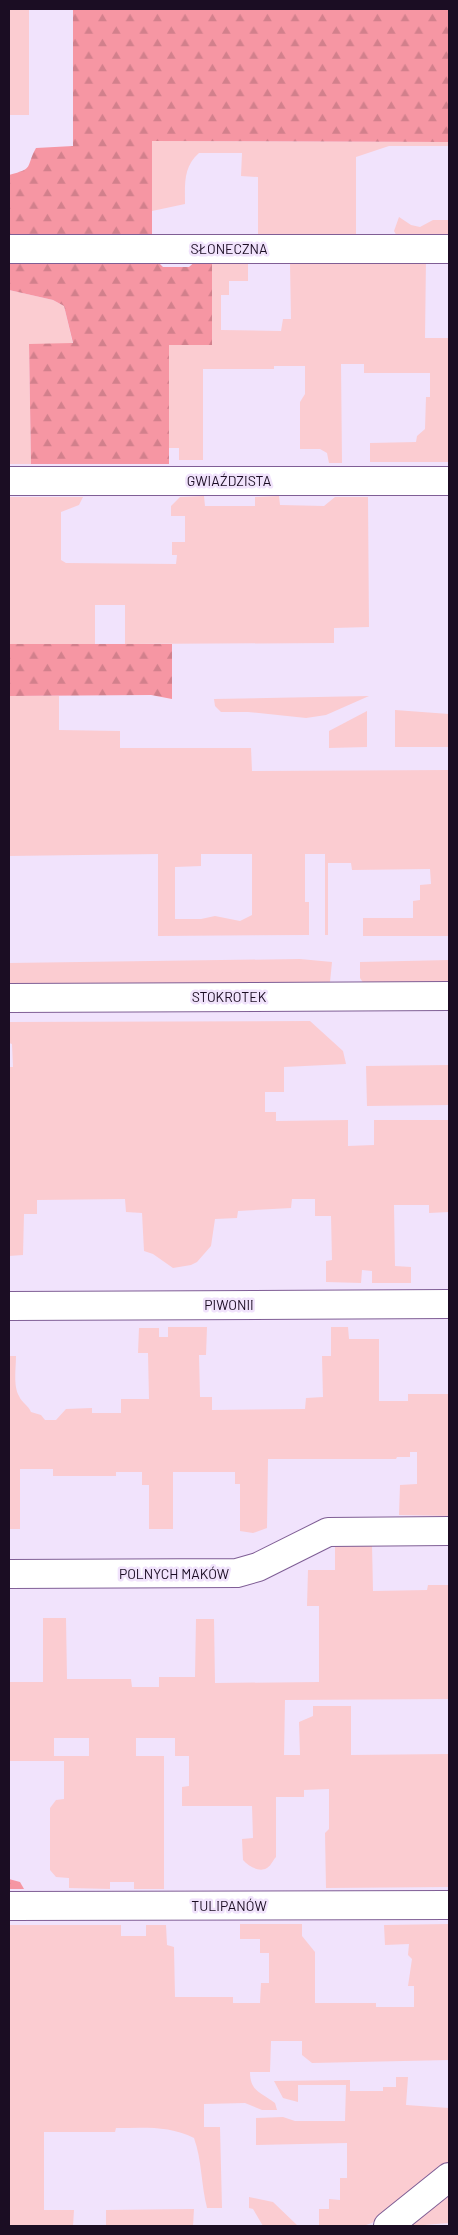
<svg xmlns="http://www.w3.org/2000/svg" width="458" height="2235" font-family="Barlow,sans-serif">
	<style>
		.green { fill: #fbccd1; fill-rule: evenodd }
		.forest { fill: url(#forest-firs) }
		.lines { fill: none; stroke-linecap: round; stroke-linejoin: round }
		.minor-casing { stroke: #7f5e95; stroke-width: 30 }
		.minor { stroke: #fff; stroke-width: 28 }
		.labels { text-anchor: middle; stroke-width: 5; stroke-linejoin: round; paint-order: stroke }
		.street-label { font-size: 14px; fill: #1b0d23; stroke: #f1e3fc }
	</style>
	<defs>
		<pattern id="forest-firs" width="22" height="20" patternUnits="userSpaceOnUse" patternTransform="scale(1.25)"><rect width="22" height="20" fill="#f696a3"/><path d="M5 1l3.5 6h-7zM16 11l3.5 6h-7z" fill="#d2808c"/></pattern>
	</defs>
	<rect width="100%" height="100%" fill="#f1e3fc"/>
	<!-- green -->
	<g class="green">
		<rect x="9" y="9" width="20" height="106"/>
		<path d="M151,141L449,142V146H389L356,157V240L258,239V177L241,176L242,153H199C183,167 185,184 185,204L152,211Z"/>
		<polygon points="399,217 411,225 420,227 433,220 449,220 449,240 399,240 394,231"/>
		<polygon points="212,258 248,262 248,281 229,281 229,295 221,295 221,330 281,331 283,319 291,319 290,263 426,258 425,338 449,338 449,462 370,462 370,443 416,442 417,436 425,429 426,397 430,397 430,373 364,373 364,364 341,364 342,463 329,463 327,453 320,449 300,449 300,402 305,394 305,366 274,366 274,369 203,369 203,460 179,460 179,448 169,448 169,345"/>
		<polygon points="9,290 53,300 64,306 73,344 29,344 31,464 9,464"/>
		<polygon points="204,496 205,506 255,506 255,497 279,496 280,505 324,506 335,497 368,497 369,627 334,628 334,643 125,644 125,605 95,605 95,644 9,644 9,497 83,497 79,505 61,512 61,560 66,563 176,564 177,555 172,555 172,542 185,542 185,516 171,516 171,506 180,497"/>
		<path d="M9,696H59V730L120,731V748H251L252,771L449,770V936H363V918H413V901L420,900V885L431,884L430,869L352,870L351,863H328V935H325V854H305V902H309V935L158,936V854L9,856ZM201,854H252V915L240,921L215,916L201,919H175V867L201,866Z"/>
		<polygon points="369,696 326,715 306,718 248,712 221,712 215,706 214,699"/>
		<polygon points="395,710 449,714 449,747 395,747"/>
		<polygon points="367,711 367,747 329,748 329,731"/>
		<polygon points="300,959 332,962 330,982 9,987 9,963"/>
		<polygon points="449,960 449,985 364,984 360,978 360,962"/>
		<polygon points="310,1021 343,1051 346,1064 284,1067 284,1092 265,1092 265,1112 276,1112 276,1121 348,1120 348,1146 374,1145 374,1120 449,1120 449,1212 429,1213 429,1205 394,1205 395,1266 411,1267 411,1283 372,1283 372,1271 362,1270 361,1283 326,1282 326,1261 332,1260 331,1216 315,1216 315,1199 292,1199 291,1208 238,1211 237,1218 215,1219 211,1246 197,1262 191,1265 173,1268 153,1254 144,1251 142,1213 126,1212 125,1199 37,1200 37,1214 24,1214 23,1255 9,1256 9,1067 13,1067 12,1044 9,1043 9,1022"/>
		<polygon points="449,1065 449,1105 367,1106 366,1066"/>
		<path d="M168,1327H207L206,1355H199L200,1397H212V1410L305,1409L306,1398L323,1397L322,1356H331V1327H348L349,1339H379V1401H408V1394H449V1516L399,1515L400,1485L417,1484V1452H410V1457H397L396,1459H268L267,1528L253,1533L240,1531V1484H235V1472H173V1529H149V1485H142V1472H116V1476H53V1469H20V1529H9V1356H16C16,1368 13,1386 19,1396C22,1403 28,1405 31,1412L41,1415L45,1420H56L66,1409L92,1408V1413H121V1399H149L148,1353H138L139,1328H159V1337H168Z"/>
		<path d="M335,1545H372L373,1591L427,1590L428,1585H449V1699L285,1700L284,1755H300L299,1722L313,1716V1706H351V1755L449,1754V1887L326,1888L325,1833L329,1829V1789L304,1790V1797H276V1857C274,1859 273,1861 271,1864C264,1875 250,1868 243,1860L242,1839L253,1838L252,1806H182V1787L189,1786V1756H175V1738H136V1756H164V1889H134V1882H110V1889L69,1888V1878L56,1877L50,1870V1808L56,1800L64,1799V1761H9V1682H43V1618H66L67,1679H131L132,1687H159V1677H195L196,1619H214L215,1683L319,1682V1606H307L308,1570H335ZM54,1738H89V1756H54Z"/>
		<path d="M240,1924H302V1936L315,1952V2003H376V2007H414V1986H408L412,1959L408,1955L409,1944L385,1945L384,1925L449,1924V2060L312,2063L302,2055V2041H271L270,2072H250C250,2092 262,2093 275,2103L277,2110H262L245,2103L204,2104V2127H220L222,2208H207C201,2185 202,2160 194,2138C169,2125 142,2128 116,2128L115,2132H44V2210H74L73,2226H9V1925H121V1936H146V1925H166L167,1945L174,1947L175,1997H233V2003H260L261,1983H269V1953H260V1939H240Z"/>
		<polygon points="396,2077 408,2077 406,2105 449,2108 449,2164 372,2223 363,2226 319,2226 319,2209 329,2209 329,2199 340,2200 340,2178 347,2178 347,2143 256,2145 256,2118 283,2117 295,2121 345,2121 346,2085 298,2085 298,2102 283,2098 274,2081 350,2080 350,2091 383,2091 383,2087 396,2087"/>
		<polygon points="449,2193 449,2223 411,2226"/>
		<polygon points="249,2197 273,2202 298,2226 263,2226 253,2209 249,2208"/>
		<polygon points="194,2209 193,2226 106,2226 106,2210"/>
	</g>
	<!-- forest -->
	<g class="forest">
		<path d="M73,9H449V142L152,141V239L9,238V175C35,168 25,168 36,148L73,146Z"/>
		<polygon points="9,258 154,258 163,267 189,267 199,258 212,258 212,345 169,345 169,464 31,464 29,344 73,343 64,306 53,300 9,290"/>
		<polygon points="9,644 172,644 172,699 151,695 9,696"/>
		<polygon points="9,1879 20,1882 24,1889 9,1889"/>
	</g>
	<g class="lines">
		<defs>
			<g id="minor">
				<polyline points="9,249 449,249"/>
				<polyline points="9,481 449,481"/>
				<polyline points="9,998 449,996"/>
				<polyline points="9,1306 449,1304"/>
				<polyline points="9,1574 237,1573 258,1567 328,1532 449,1531"/>
				<polyline points="9,1906 449,1905"/>
				<polyline points="388,2226 449,2177"/>
			</g>
		</defs>
		<!-- minor casing -->
		<use href="#minor" class="minor-casing"/>
		<!-- minor -->
		<use href="#minor" class="minor"/>
	</g>
	<g class="labels">
		<!-- street labels -->
		<g class="street-label">
			<text x="229" y="254">SŁONECZNA</text>
			<text x="229" y="486">GWIAŹDZISTA</text>
			<text x="229" y="1002">STOKROTEK</text>
			<text x="229" y="1310">PIWONII</text>
			<text x="174" y="1579">POLNYCH MAKÓW</text>
			<text x="229" y="1911">TULIPANÓW</text>
		</g>
	</g>
	<!-- border -->
	<rect width="458" height="2235" fill="none" stroke="#1b0d23" stroke-width="20"/>
</svg>
